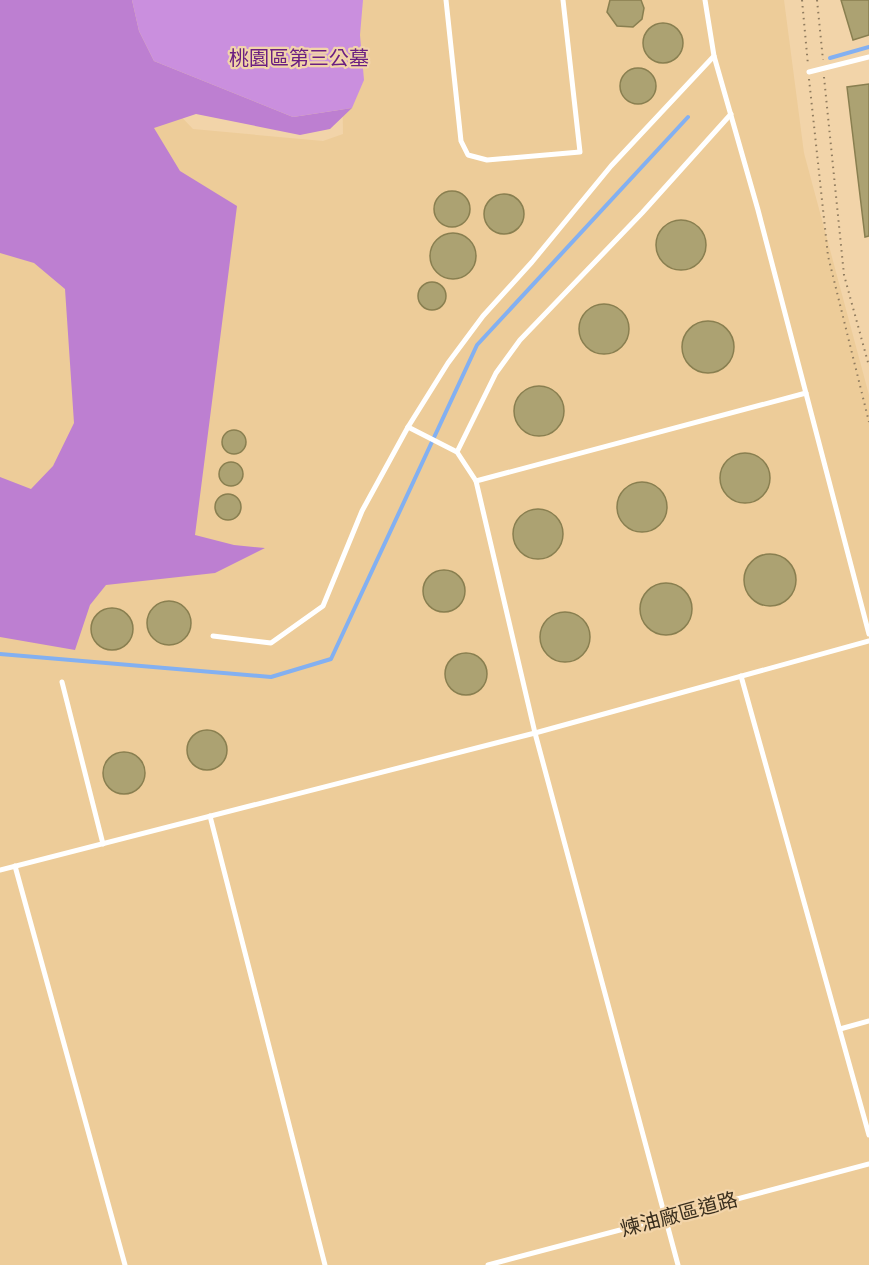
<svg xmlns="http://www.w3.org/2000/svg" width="869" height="1265" font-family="Karla,'Noto Sans TC',sans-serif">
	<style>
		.built { fill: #edcc99 }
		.green { fill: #ca8fde }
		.forest { fill: #bd7fd1 }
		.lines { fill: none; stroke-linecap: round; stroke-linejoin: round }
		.stream { stroke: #83b0f1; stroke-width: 4 }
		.building { fill: #aca272; stroke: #897f50; stroke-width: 1.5 }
		.path { stroke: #907c5f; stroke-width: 2; stroke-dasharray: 1.5 4.5; stroke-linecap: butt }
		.service { stroke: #fff; stroke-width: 5 }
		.labels { text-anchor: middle; stroke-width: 4.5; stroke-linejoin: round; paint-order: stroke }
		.park-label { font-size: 20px; fill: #6b1f81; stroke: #f2d4a9 }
		.street-label { font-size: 20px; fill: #3a2f1e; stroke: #f2d4a9 }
	</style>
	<rect width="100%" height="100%" fill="#f2d4a9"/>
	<!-- built -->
	<polygon class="built" points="0,0 70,0 193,129 323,141 343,134 341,0 784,0 804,153 869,395 869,1265 0,1265"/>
	<!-- green -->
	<polygon class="green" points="132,0 363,0 360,35 364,80 352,108 293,117 154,61 139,31"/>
	<!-- forest -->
	<polygon class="forest" points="0,0 132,0 139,31 154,61 293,117 352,108 330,129 300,135 196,114 154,128 180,171 237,206 195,535 234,545 265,548 215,573 106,585 90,605 75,650 0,637 0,477 31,489 53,466 74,423 65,289 34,263 0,253"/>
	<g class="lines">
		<!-- stream -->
		<g class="stream">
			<polyline points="830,58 869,47"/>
			<polyline points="0,654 271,677 331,659 477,345 688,117"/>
		</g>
	</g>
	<!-- building -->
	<g class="building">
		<polygon points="610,0 641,0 644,8 642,19 633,27 617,26 607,12"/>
		<polygon points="841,0 869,0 869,35 853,40"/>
		<circle cx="663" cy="43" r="20"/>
		<circle cx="638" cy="86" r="18"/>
		<polygon points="869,84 869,236 865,237 847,87"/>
		<circle cx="452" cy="209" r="18"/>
		<circle cx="504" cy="214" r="20"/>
		<circle cx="681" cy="245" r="25"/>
		<circle cx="453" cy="256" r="23"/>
		<circle cx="432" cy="296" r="14"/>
		<circle cx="604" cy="329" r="25"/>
		<circle cx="708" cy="347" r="26"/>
		<circle cx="539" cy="411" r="25"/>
		<circle cx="234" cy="442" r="12"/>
		<circle cx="745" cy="478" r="25"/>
		<circle cx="231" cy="474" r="12"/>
		<circle cx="642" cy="507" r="25"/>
		<circle cx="228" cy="507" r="13"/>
		<circle cx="538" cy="534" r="25"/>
		<circle cx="770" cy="580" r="26"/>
		<circle cx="444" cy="591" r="21"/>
		<circle cx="666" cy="609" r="26"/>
		<circle cx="169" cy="623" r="22"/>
		<circle cx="112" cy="629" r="21"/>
		<circle cx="565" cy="637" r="25"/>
		<circle cx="466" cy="674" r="21"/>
		<circle cx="207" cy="750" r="20"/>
		<circle cx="124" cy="773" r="21"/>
	</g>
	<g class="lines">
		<!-- path -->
		<g class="path">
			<polyline points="802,0 808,65"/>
			<polyline points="817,0 823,60"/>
			<polyline points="824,77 844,275 869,366"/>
			<polyline points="809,79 828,256 869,422"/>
		</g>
		<!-- service -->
		<g class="service">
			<polyline points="446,0 461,141 468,155 487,160 580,152 563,0"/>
			<polyline points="705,0 714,56 758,210 869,634"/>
			<polyline points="809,72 869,57"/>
			<polyline points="408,427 457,452 476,481 535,733 678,1265"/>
			<polyline points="457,452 496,373 520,340 642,213 731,114"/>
			<polyline points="476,481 806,393"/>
			<polyline points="213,636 271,643 323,606 362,511 408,427 448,363 483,316 532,262 611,166 714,56"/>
			<polyline points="741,676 869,1135"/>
			<polyline points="62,682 103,844"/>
			<polyline points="210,816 325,1265"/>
			<polyline points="15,866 125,1265"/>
			<polyline points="0,870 535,733 869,641"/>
			<polyline points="840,1029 869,1021"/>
			<polyline points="488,1265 869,1164"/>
		</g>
	</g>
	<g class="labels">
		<!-- park labels -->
		<g class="park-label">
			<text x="299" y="65">桃園區第三公墓</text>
		</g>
		<!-- street labels -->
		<g class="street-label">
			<text transform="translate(679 1214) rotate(-15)" y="7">煉油廠區道路</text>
		</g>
	</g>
</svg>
